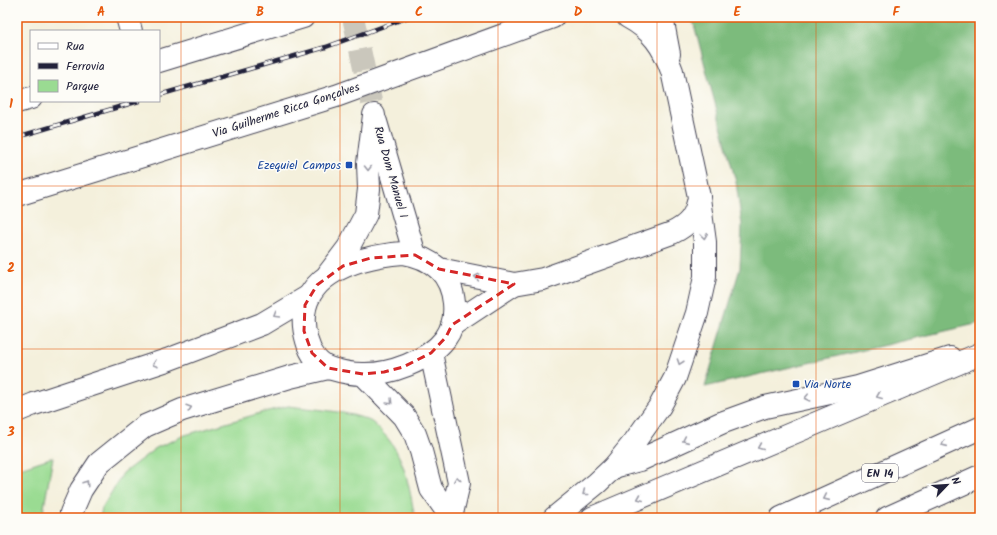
<svg xmlns="http://www.w3.org/2000/svg" width="997" height="535" font-family="Kalam,sans-serif">
	<style>
		.green { fill: #9adb92; stroke: #5e7e66 }
		.forest { fill: #7bbb7c; stroke: #4e6e5c }
		.lines { fill: none; stroke-linecap: round; stroke-linejoin: round }
		.major-tunnel { stroke: #cac7bc; stroke-width: 22; stroke-dasharray: 22 11; stroke-linecap: butt }
		.minor-casing { stroke: #424153; stroke-width: 24 }
		.major-casing { stroke: #424153; stroke-width: 24 }
		.highway-casing { stroke: #424153; stroke-width: 24 }
		.minor { stroke: #fff; stroke-width: 22 }
		.major { stroke: #fff; stroke-width: 22 }
		.highway { stroke: #fff; stroke-width: 22 }
		.rail-casing { stroke: #22223b; stroke-width: 4.5 }
		.rail { stroke: #fdfcf7; stroke-width: 3; stroke-dasharray: 9; stroke-linecap: butt }
		.oneway { stroke: #9c9ca7 }
		.marked { fill: none; stroke: #d62828; stroke-width: 3; stroke-dasharray: 8 5; stroke-linejoin: round }
		.grid { fill: none; stroke: #e8590c; stroke-width: 1; stroke-opacity: 0.55 }
		.transit-dot { fill: #1a4fb4; stroke: #fdfcf7; stroke-width: 1.5 }
		.labels { text-anchor: middle; stroke-width: 3; stroke-linejoin: round; paint-order: stroke }
		.shield { fill: #fdfcf7; stroke: #646373; stroke-width: 1 }
		.shield-label { font-size: 11px; font-weight: bold; fill: #22223b }
		.street-label { font-size: 12px; fill: #22223b; stroke: #fdfcf7 }
		.transit-label { font-size: 12px; fill: #164399; stroke: #fdfcf7; text-anchor: end }
		.neatline { fill: none; stroke: #e8590c; stroke-width: 1.5 }
		.grid-label { font-size: 13px; text-anchor: middle; font-weight: bold; fill: #e8590c }
	</style>
	<rect width="100%" height="100%" fill="#fdfcf7"/>
	<filter id="ink" filterUnits="userSpaceOnUse"><feTurbulence type="fractalNoise" baseFrequency=".025" numOctaves="2"/><feDisplacementMap in="SourceGraphic" scale="8" xChannelSelector="R" yChannelSelector="G"/><feConvolveMatrix kernelMatrix="1 2 1 2 8 2 1 2 1" color-interpolation-filters="sRGB"/></filter>
	<filter id="wash" filterUnits="userSpaceOnUse"><feTurbulence type="fractalNoise" baseFrequency=".012" numOctaves="4" result="noise"/><feDisplacementMap in="SourceGraphic" scale="16" xChannelSelector="R" yChannelSelector="G"/><feGaussianBlur stdDeviation="0.9" result="paint"/><feColorMatrix in="noise" values="0 0 0 0 0 0 0 0 0 0 0 0 0 0 0 0 0 1.4 0 .05"/><feComposite in="paint" operator="in"/></filter>
	<g filter="url(#wash)">
		<rect width="100%" height="100%" fill="#f4f0dc"/>
		<!-- green -->
		<g class="green">
			<path d="M288,406C311,409 350,411 370,421C374,423 378,428 381,431C405,454 409,487 415,518H100L102,508L123,473L156,448L185,435L264,412Z"/>
			<polygon points="53,457 42,518 17,518 17,469"/>
		</g>
		<!-- forest -->
		<polygon class="forest" points="692,17 980,17 980,323 705,387 740,268 742,225 736,182"/>
	</g>
	<g filter="url(#ink)">
		<g class="lines">
			<!-- major-tunnel -->
			<polyline class="major-tunnel" points="353,17 374,115"/>
			<defs>
				<g id="minor">
					<polyline points="127,17 131,31"/>
					<polyline points="662,17 669,54"/>
					<polyline points="159,61 303,17"/>
					<polyline points="17,102 31,98"/>
					<polyline points="17,195 336,96 553,17"/>
					<path d="M439,269L514,284L543,279L672,233C689,225 696,216 699,197L672,71C663,46 652,30 628,17"/>
					<polyline points="452,325 514,284"/>
					<polyline points="614,467 640,460 721,423 765,407 858,387 950,358"/>
					<polyline points="554,518 597,483 614,467 635,441 660,406 675,378 697,313 705,277 705,242 699,198"/>
				</g>
				<g id="major">
					<polyline points="376,122 415,255"/>
					<path d="M403,253C416,255 429,260 439,269C456,286 460,319 445,339C428,361 389,375 362,374C351,374 342,372 332,369C319,366 310,353 307,341C288,277 354,257 403,253Z"/>
					<polyline points="329,273 348,248 366,214 369,189 368,163 374,115"/>
					<polyline points="431,353 459,483 451,518"/>
					<polyline points="363,374 404,416 415,434 421,451 431,489 451,517"/>
				</g>
				<g id="highway">
					<polyline points="17,411 34,404 167,360 262,324 309,296"/>
					<polyline points="71,518 71,513 81,490 99,463 145,426 182,410 290,377 328,368"/>
					<path d="M592,518C722,464 850,408 980,354"/>
					<polyline points="781,518 980,428"/>
					<polyline points="887,518 980,476"/>
				</g>
			</defs>
			<!-- minor casing -->
			<use href="#minor" class="minor-casing"/>
			<!-- major casing -->
			<use href="#major" class="major-casing"/>
			<!-- highway casing -->
			<use href="#highway" class="highway-casing"/>
			<!-- minor -->
			<use href="#minor" class="minor"/>
			<!-- major -->
			<use href="#major" class="major"/>
			<!-- highway -->
			<use href="#highway" class="highway"/>
			<defs>
				<g id="rail">
					<polyline points="159,95 326,47 409,17"/>
					<polyline points="17,137 139,101"/>
				</g>
			</defs>
			<!-- rail casing -->
			<use href="#rail" class="rail-casing"/>
			<!-- rail -->
			<use href="#rail" class="rail"/>
		</g>
		<!-- one-way arrows -->
		<defs><path id="oneway-chevron" d="M-2-3.5L2.5 0L-2 3.5" fill="none" stroke-width="1.6" stroke-linecap="round" stroke-linejoin="round"/></defs>
		<g class="oneway">
			<use href="#oneway-chevron" transform="translate(368 168) rotate(89)"/>
			<use href="#oneway-chevron" transform="translate(704 236) rotate(83)"/>
			<use href="#oneway-chevron" transform="translate(477 277) rotate(-169)"/>
			<use href="#oneway-chevron" transform="translate(276 315) rotate(149)"/>
			<use href="#oneway-chevron" transform="translate(680 362) rotate(109)"/>
			<use href="#oneway-chevron" transform="translate(155 364) rotate(162)"/>
			<use href="#oneway-chevron" transform="translate(879 396) rotate(158)"/>
			<use href="#oneway-chevron" transform="translate(807 398) rotate(167)"/>
			<use href="#oneway-chevron" transform="translate(390 402) rotate(46)"/>
			<use href="#oneway-chevron" transform="translate(189 408) rotate(-17)"/>
			<use href="#oneway-chevron" transform="translate(685 440) rotate(156)"/>
			<use href="#oneway-chevron" transform="translate(944 444) rotate(156)"/>
			<use href="#oneway-chevron" transform="translate(760 447) rotate(157)"/>
			<use href="#oneway-chevron" transform="translate(457 479) rotate(-97)"/>
			<use href="#oneway-chevron" transform="translate(86 483) rotate(-56)"/>
			<use href="#oneway-chevron" transform="translate(585 493) rotate(142)"/>
			<use href="#oneway-chevron" transform="translate(640 498) rotate(158)"/>
			<use href="#oneway-chevron" transform="translate(826 498) rotate(156)"/>
		</g>
	</g>
	<!-- marked area -->
	<path class="marked" d="M415,255L439,269L514,284L452,325L446,337L431,353L403,367L384,372L363,374L328,368L312,353L304,331L305,305L317,285L343,266L371,258Z"/>
	<!-- grid -->
	<path class="grid" d="M181,17V518M340,17V518M498,17V518M657,17V518M816,17V518M17,186H980M17,349H980"/>
	<!-- markers -->
	<g class="transit-dot">
		<rect x="345" y="161" width="8" height="8" rx="2"/>
		<rect x="792" y="380" width="8" height="8" rx="2"/>
	</g>
	<g class="labels">
		<!-- shield labels -->
		<rect class="shield" x="862" y="464" width="36" height="18" rx="3"/>
		<g class="shield-label">
			<text x="880" y="477">EN 14</text>
		</g>
		<!-- street labels -->
		<g class="street-label">
			<text transform="translate(286 110) rotate(-18)" y="4">Via Guilherme Ricca Gonçalves</text>
			<text transform="translate(391 172) rotate(74)" y="4">Rua Dom Manuel I</text>
		</g>
		<!-- transit labels -->
		<g class="transit-label">
			<text x="341" y="169">Ezequiel Campos</text>
			<text x="804" y="388" text-anchor="start">Via Norte</text>
		</g>
	</g>
	<!-- margin -->
	<rect width="997" height="535" fill="none" stroke="#fdfcf7" stroke-width="44"/>
	<!-- legend -->
	<rect x="30" y="30" width="130" height="72" fill="#fdfcf7" stroke="#a5a5ac"/>
	<rect x="38" y="43" width="20" height="6" fill="#ffffff" stroke="#a5a5ac"/>
	<text x="66" y="50" font-size="12" fill="#22223b">Rua</text>
	<rect x="38" y="63" width="20" height="6" fill="#22223b" stroke="#a5a5ac"/>
	<text x="66" y="70" font-size="12" fill="#22223b">Ferrovia</text>
	<rect x="38" y="80" width="20" height="12" fill="#9adb92" stroke="#a5a5ac"/>
	<text x="66" y="90" font-size="12" fill="#22223b">Parque</text>
	<!-- north arrow -->
	<g transform="translate(947 485) rotate(65)" stroke="#fdfcf7" stroke-width="3" paint-order="stroke">
	<path d="M0-3L7 15L0 10L-7 15Z" fill="#22223b"/>
	<text y="-6" font-size="11" font-weight="bold" text-anchor="middle" fill="#22223b">N</text>
	</g>
	<rect x="22" y="22" width="953" height="491" class="neatline"/>
	<g class="grid-label">
		<text x="101" y="16">A</text>
		<text x="260" y="16">B</text>
		<text x="419" y="16">C</text>
		<text x="578" y="16">D</text>
		<text x="737" y="16">E</text>
		<text x="896" y="16">F</text>
		<text x="11" y="108">1</text>
		<text x="11" y="272">2</text>
		<text x="11" y="436">3</text>
	</g>
</svg>
